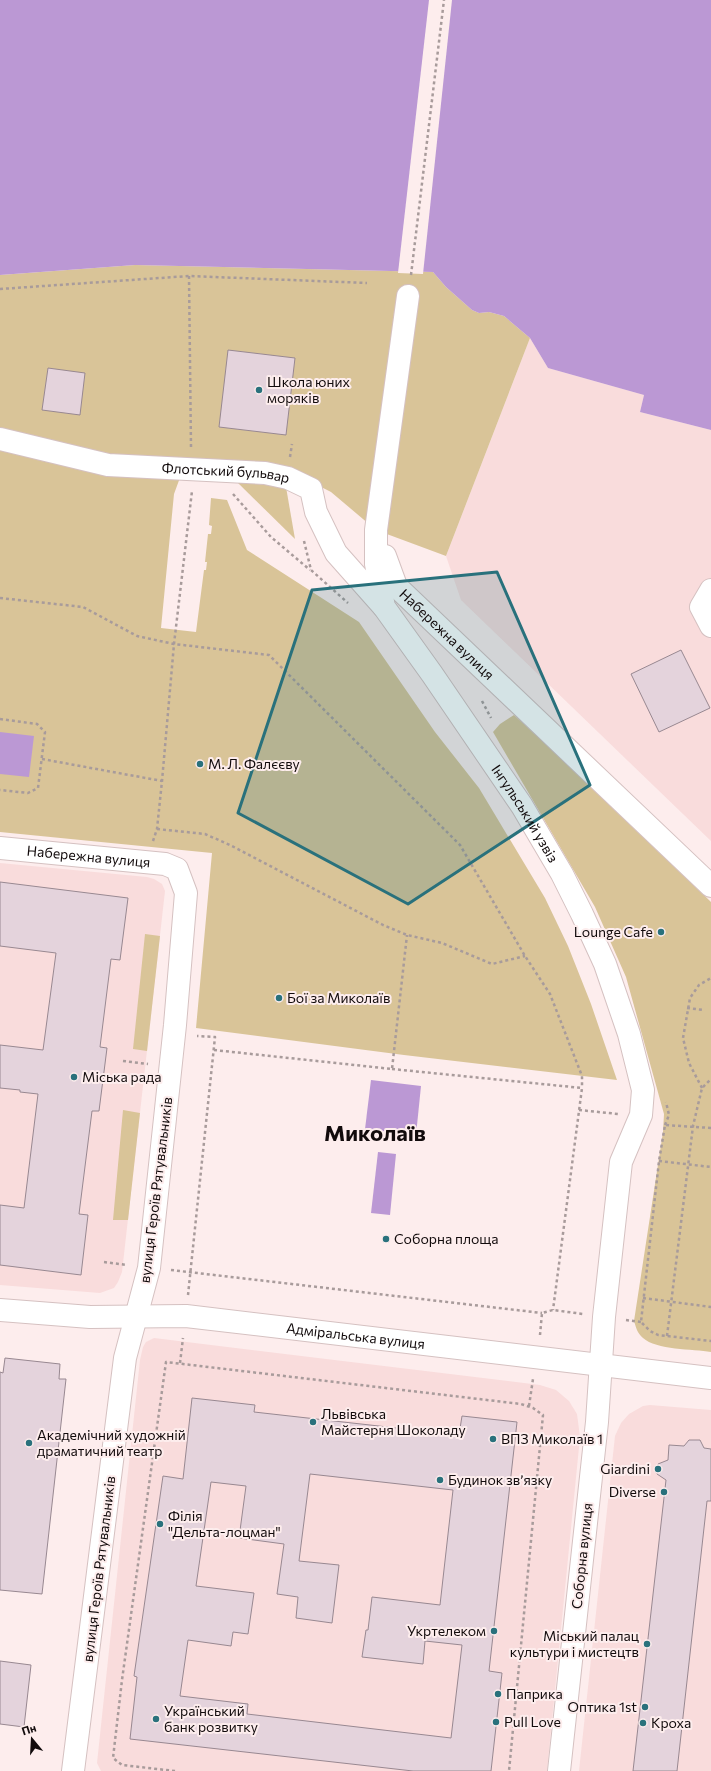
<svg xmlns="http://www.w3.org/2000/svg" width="711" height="1771" font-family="Commissioner,sans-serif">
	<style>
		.built { fill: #f9dcdc }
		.green { fill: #d9c498 }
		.water { fill: #bb98d4 }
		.pier { fill: #fdeded }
		.building { fill: #e4d3dc; stroke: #988891; fill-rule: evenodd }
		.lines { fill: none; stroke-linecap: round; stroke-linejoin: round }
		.minor-casing { stroke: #d5c1c1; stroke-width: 24 }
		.path { stroke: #a89b9b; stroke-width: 2.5; stroke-dasharray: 3 3; stroke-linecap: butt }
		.minor { stroke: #fff; stroke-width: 22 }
		.marked { fill: #29717c; fill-opacity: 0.2; stroke: #29717c; stroke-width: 3; stroke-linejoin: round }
		.poi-dot { fill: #29717c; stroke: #fdeded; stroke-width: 1.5 }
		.labels { text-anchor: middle; stroke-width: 4; stroke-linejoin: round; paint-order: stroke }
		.poi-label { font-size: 14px; fill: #120b0c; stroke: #fdeded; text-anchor: start }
		.street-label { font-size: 14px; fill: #120b0c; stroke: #fdeded }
		.town-label { font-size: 22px; font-weight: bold; fill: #120b0c; stroke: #fdeded }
	</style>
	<rect width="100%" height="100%" fill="#fdeded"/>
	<!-- built -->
	<g class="built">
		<polygon points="530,338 548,368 644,395 640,412 711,430 711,841 461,600 446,556"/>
		<polygon points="0,863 147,877 154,879 162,884 165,891 122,1272 118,1282 114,1288 100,1293 0,1285"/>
		<polygon points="154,1338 540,1385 556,1390 569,1401 577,1414 580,1437 547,1771 101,1771 97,1763 140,1360 143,1347 146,1342"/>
		<polygon points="650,1405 711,1410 711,1771 579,1771 615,1436 621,1423 629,1414 643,1406"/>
	</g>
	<!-- green -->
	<g class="green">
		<polygon points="135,265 433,272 446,287 472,310 479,313 489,312 504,316 530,338 446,556 376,530 331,492 284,468 185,464 174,494 161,628 196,632 204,570 206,570 207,562 205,562 208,534 211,534 212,526 209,525 211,498 227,500 247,550 359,622 435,732 479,788 545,898 568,946 591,1004 617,1080 404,1055 196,1028 212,853 0,832 0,275"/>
		<polygon points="237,482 286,487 295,539"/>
		<path d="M514,715L607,800L711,902V1352C693,1349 656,1350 643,1338C637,1333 636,1327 634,1321L663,1132L664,1114L626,977L595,907L493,732L500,724Z"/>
		<polygon points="145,934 160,936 147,1051 133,1049"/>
		<polygon points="123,1110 140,1113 128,1220 113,1220"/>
	</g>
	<!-- water -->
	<g class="water">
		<polygon points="0,0 711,0 711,430 640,412 644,395 548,368 530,338 504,316 489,312 479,313 472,310 446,287 433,272 135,265 0,275"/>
		<polygon points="0,732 34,736 29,777 0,774"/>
		<polygon points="371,1080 421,1086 416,1135 365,1129"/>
		<polygon points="378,1152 396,1154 390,1215 371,1213"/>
	</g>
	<!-- pier -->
	<polygon class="pier" points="429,0 452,0 423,274 398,273"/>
	<!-- building -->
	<g class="building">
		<polygon points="228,350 295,358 286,435 219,427"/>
		<polygon points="48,368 85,373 80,415 42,410"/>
		<polygon points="681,650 710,708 659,732 631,674"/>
		<polygon points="0,882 128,898 120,960 111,959 100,1047 107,1048 99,1111 92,1111 79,1214 88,1215 81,1275 0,1265 0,1205 24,1208 38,1094 20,1092 20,1090 0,1088 0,1045 43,1050 56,953 0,946"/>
		<polygon points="5,1358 60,1364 59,1379 66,1379 42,1594 0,1590 0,1372 3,1373"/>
		<path d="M192,1398L255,1405L254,1412L459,1435L462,1416L517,1422L489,1671L502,1673L491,1771H413L130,1739L137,1677L134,1676L163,1476L183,1479ZM310,1474L453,1490L440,1605L372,1597L368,1630H366L362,1657L423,1664L425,1641L462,1645L451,1738L247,1714L248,1704L180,1696L188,1640L231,1646L233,1632L248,1634L254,1593L196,1586L211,1482L246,1486L239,1538L284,1544L277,1594L298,1597L296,1618L332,1623L339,1565L299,1561Z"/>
		<polygon points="689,1440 700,1440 704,1448 711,1449 711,1501 707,1501 677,1771 633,1771 666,1480 657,1474 658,1464 668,1460 669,1445 684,1446"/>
		<polygon points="0,1661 31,1665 24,1727 0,1724"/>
	</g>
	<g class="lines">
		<defs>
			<g id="minor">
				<path id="s1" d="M408,296L376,530V564L384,607L432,674L522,806L562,874L582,914L605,964L629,1034L643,1090L641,1115L621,1162L604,1317L597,1422L559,1771"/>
				<path id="s2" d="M0,439L108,465L265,473L288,478L311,489L316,512L336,553L383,606"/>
				<path id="s3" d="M385,556L396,586L711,886"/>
				<polyline points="711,590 701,607 711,626"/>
				<path id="s4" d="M0,848L165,864L177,869L186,893L175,1025L149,1268L125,1358L73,1771"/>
				<path id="s5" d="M0,1310L90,1317L186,1316L711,1378"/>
			</g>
		</defs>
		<!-- minor casing -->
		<use href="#minor" class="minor-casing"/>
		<!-- path -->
		<g class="path">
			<polyline points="411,275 444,0"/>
			<polyline points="189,276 191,448"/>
			<polyline points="0,289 189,276 367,283"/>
			<polyline points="290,457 292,444"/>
			<polyline points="233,494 271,537 310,570"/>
			<polyline points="304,541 311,570 348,603"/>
			<polyline points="0,598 83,607 137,636 174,644 269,655 460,845 525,956 550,994 582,1076 582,1088"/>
			<polyline points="482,701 491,718"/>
			<polyline points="0,719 37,724 45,732 38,788 28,793 0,790"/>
			<polyline points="42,759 162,781"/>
			<polyline points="157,829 205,834 230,845 383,925 407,935 442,943 492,964 525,956"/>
			<polyline points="153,841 157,829 162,781 174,644 192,491"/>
			<polyline points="687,1008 704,1010"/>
			<polyline points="214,1050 392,1069 407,935"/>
			<polyline points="123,1061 148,1064"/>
			<polyline points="392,1069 582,1088 553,1310"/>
			<polyline points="702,1088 689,1063 683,1038 690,998 699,985 711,978"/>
			<polyline points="579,1110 618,1114"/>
			<polyline points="665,1125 669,1115 666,1102"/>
			<polyline points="711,1128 665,1125 659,1161 641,1322 650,1331 658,1335 711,1341"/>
			<polyline points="659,1161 711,1167"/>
			<polyline points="104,1262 127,1265"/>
			<polyline points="171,1270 542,1313"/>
			<polyline points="188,1295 215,1037 197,1036"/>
			<polyline points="643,1298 711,1307"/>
			<polyline points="626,1320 641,1322"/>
			<polyline points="540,1335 542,1313 553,1310 583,1314"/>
			<polyline points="667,1336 693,1126 702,1088 711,1079"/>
			<polyline points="180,1363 183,1338"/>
			<polyline points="529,1406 533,1379"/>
			<polyline points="175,1771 122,1765 113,1758 122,1680 166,1362 521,1404 533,1408 543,1415 509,1771"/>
		</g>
		<!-- minor -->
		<use href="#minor" class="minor"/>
	</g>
	<!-- marked area -->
	<path class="marked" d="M497,572L590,785L408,904L238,813L312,590Z"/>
	<!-- markers -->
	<g class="poi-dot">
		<circle cx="259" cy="390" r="4"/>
		<circle cx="200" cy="764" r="4"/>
		<circle cx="661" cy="932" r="4"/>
		<circle cx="279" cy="998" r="4"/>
		<circle cx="74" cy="1077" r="4"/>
		<circle cx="386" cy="1239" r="4"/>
		<circle cx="313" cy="1422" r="4"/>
		<circle cx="493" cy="1439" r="4"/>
		<circle cx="29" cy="1443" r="4"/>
		<circle cx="658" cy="1469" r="4"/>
		<circle cx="440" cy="1480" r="4"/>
		<circle cx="664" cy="1492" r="4"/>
		<circle cx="160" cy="1524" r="4"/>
		<circle cx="494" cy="1631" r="4"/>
		<circle cx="647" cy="1644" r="4"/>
		<circle cx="498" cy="1694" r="4"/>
		<circle cx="645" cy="1707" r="4"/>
		<circle cx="156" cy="1719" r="4"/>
		<circle cx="496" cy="1722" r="4"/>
		<circle cx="643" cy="1723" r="4"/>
	</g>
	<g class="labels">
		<!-- poi labels -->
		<g class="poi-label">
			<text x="267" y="387">Школа юних<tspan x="267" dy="16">моряків</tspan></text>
			<text x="208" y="769">М. Л. Фалєєву</text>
			<text x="653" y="937" text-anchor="end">Lounge Cafe</text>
			<text x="287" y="1003">Бої за Миколаїв</text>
			<text x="82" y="1082">Міська рада</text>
			<text x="394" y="1244">Соборна площа</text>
			<text x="321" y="1419">Львівська<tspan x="321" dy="16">Майстерня Шоколаду</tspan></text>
			<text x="37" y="1440">Академічний художній<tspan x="37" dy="16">драматичний театр</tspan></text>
			<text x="501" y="1444">ВПЗ Миколаїв 1</text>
			<text x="650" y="1474" text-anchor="end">Giardini</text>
			<text x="448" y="1485">Будинок зв’язку</text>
			<text x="656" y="1497" text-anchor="end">Diverse</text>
			<text x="168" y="1521">Філія<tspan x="168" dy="16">"Дельта-лоцман"</tspan></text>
			<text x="486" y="1636" text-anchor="end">Укртелеком</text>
			<text x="639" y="1641" text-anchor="end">Міський палац<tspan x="639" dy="16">культури і мистецтв</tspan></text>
			<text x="506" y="1699">Паприка</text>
			<text x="637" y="1712" text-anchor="end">Оптика 1st</text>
			<text x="164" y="1716">Український<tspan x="164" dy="16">банк розвитку</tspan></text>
			<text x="504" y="1727">Pull Love</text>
			<text x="651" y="1728">Кроха</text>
		</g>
		<!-- street labels -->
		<g class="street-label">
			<text dy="5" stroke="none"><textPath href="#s2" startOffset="229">Флотський бульвар</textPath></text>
			<text dy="5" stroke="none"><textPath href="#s3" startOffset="102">Набережна вулиця</textPath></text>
			<text dy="5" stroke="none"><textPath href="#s1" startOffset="564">Інгульський узвіз</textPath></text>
			<text dy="5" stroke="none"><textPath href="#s4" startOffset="89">Набережна вулиця</textPath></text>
			<text transform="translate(156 1190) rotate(-83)" y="5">вулиця Героїв Рятувальників</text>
			<text dy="5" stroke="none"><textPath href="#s5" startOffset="357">Адміральська вулиця</textPath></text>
			<text transform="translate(582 1556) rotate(-84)" y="5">Соборна вулиця</text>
			<text transform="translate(99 1569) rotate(-83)" y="5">вулиця Героїв Рятувальників</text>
		</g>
		<!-- town labels -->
		<g class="town-label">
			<text x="375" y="1141">Миколаїв</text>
		</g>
	</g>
	<!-- north arrow -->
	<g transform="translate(32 1739) rotate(342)" stroke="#fdeded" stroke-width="3" paint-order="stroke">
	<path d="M0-3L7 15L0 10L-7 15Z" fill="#120b0c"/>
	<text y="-6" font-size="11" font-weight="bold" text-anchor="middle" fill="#120b0c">Пн</text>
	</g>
</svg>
